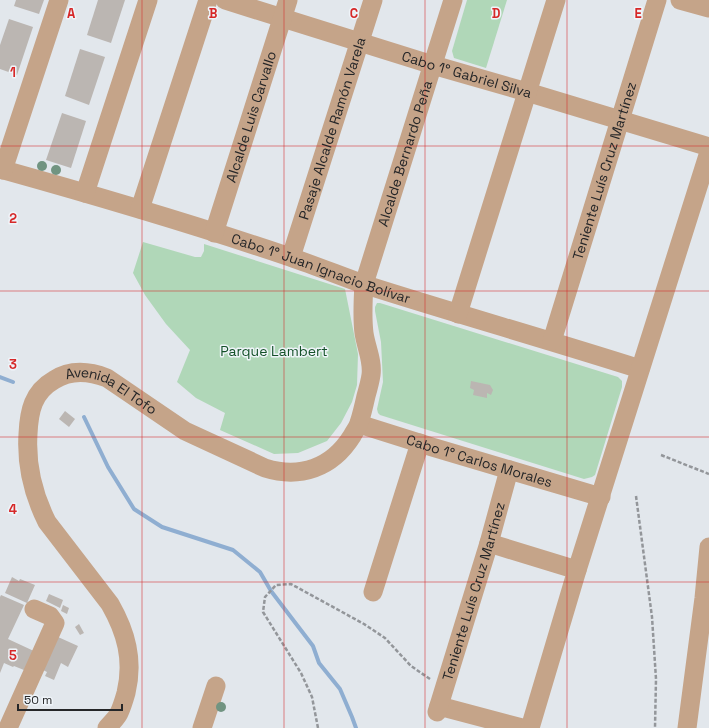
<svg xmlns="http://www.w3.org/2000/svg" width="709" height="728" font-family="'Space Grotesk',sans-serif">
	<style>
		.green { fill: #b0d7b8 }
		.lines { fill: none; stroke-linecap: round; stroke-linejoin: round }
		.stream { stroke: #8faed1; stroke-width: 4 }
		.building { fill: #bbb6b2 }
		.path { stroke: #93969a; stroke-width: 2.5; stroke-dasharray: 4 2; stroke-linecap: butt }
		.minor { stroke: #c5a489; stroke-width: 19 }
		.tree { fill: #719481 }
		.grid { fill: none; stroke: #d62828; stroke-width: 1; stroke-opacity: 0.55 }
		.labels { text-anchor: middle; stroke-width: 3; stroke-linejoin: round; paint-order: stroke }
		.street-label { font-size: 14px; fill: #252628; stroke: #eff4f9 }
		.park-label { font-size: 14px; fill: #145129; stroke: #eff4f9 }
		.grid-label { font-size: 13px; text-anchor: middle; font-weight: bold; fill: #d62828; stroke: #eff4f9; stroke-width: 3; stroke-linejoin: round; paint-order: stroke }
	</style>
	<rect width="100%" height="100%" fill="#e2e7ec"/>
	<!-- green -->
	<g class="green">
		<polygon points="467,0 507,0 486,68 454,58 452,51"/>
		<polygon points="143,242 195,257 201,257 204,251 204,244 345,289 358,354 357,385 352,402 341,423 327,441 298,453 274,454 220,430 225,413 196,398 177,382 190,350 166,324 145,295 133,273"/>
		<polygon points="377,303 380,303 618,377 622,381 622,387 595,475 592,477 584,479 380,415 378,413 377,409 383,382 381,342 375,311 375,307"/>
	</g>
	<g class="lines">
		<!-- stream -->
		<g class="stream">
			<polyline points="0,377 13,382"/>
			<polyline points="84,417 108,467 134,509 162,527 233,550 260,572 271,591 313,646 319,663 340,689 352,717 356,728"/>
		</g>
	</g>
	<!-- building -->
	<g class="building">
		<polygon points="16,0 44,0 39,14 14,6"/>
		<polygon points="98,0 125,0 111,43 87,35"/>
		<polygon points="9,19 33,27 17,75 0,69 0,45"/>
		<polygon points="80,49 105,57 89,105 65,96"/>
		<polygon points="62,113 86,121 71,168 46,160"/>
		<polygon points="471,381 490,385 493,390 491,395 487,393 487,398 473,395 474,390 470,388"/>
		<polygon points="65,411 75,419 69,427 59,419"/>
		<polygon points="12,577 19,581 20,579 35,585 27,603 5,593"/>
		<polygon points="49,594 63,600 60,608 46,601"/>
		<polygon points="1,595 24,605 8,639 36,652 24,670 14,666 13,667 4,663 0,673 0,597"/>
		<polygon points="63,605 69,608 67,614 61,611"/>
		<polygon points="79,624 84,633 80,635 75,627"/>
		<polygon points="58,637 78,646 68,667 61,663 54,680 45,676 47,672 43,670"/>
	</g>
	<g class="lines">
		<!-- path -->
		<g class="path">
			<polyline points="661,455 709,474"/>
			<polyline points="636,496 652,617 656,679 655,728"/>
			<polyline points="318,728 312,697 301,673 263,612 265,597 276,585 291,584 364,624 385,638 411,666 430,679"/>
		</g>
		<!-- minor -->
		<g class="minor">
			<path id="s1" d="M225,0L433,65L527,92L709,147"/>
			<polyline points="680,0 709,8"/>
			<path id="s2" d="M0,169C97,196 195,225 290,257C316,266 341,276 366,285C457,314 549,340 640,369"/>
			<polyline points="3,170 59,0"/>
			<polyline points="85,193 148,0"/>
			<polyline points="140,209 208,0"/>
			<path id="s3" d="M214,233L288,0"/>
			<path id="s4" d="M291,257L373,0"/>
			<polyline points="458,314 461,304 556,0"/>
			<path id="s5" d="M552,341L657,0"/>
			<path id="s6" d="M359,424L432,447L601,497"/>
			<polyline points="489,543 577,570"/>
			<polyline points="373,592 420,443"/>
			<polyline points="439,706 522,728"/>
			<path id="s7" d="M437,712L489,543L509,470"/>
			<polyline points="8,728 55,623 50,616 34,609"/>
			<path id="s8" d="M107,728C111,723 116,719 119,713C122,707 124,700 126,693C134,660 126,632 110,604L47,522C33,494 26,465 28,434C29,411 33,392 54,380C71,369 89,371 107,378L185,431L265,468C300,479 332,468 352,436C354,432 358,427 359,423C362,414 364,405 366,396C368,389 370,382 371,375C373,361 366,347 364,333C362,317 363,300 364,284L453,0"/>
			<polyline points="202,728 216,686"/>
			<polyline points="530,728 577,570 709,152"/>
			<polyline points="687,728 704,598 709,547"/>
		</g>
	</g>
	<!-- trees -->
	<g class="tree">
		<circle cx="42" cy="166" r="5"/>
		<circle cx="56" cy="170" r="5"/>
		<circle cx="221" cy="707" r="5"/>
	</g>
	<!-- grid -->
	<path class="grid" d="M142,0V728M284,0V728M425,0V728M567,0V728M0,146H709M0,291H709M0,437H709M0,582H709"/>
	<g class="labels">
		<!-- street labels -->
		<g class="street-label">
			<text dy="5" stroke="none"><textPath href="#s1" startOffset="253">Cabo 1° Gabriel Silva</textPath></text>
			<text dy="5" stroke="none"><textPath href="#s3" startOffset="122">Alcalde Luis Carvallo</textPath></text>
			<text dy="5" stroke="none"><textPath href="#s4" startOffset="135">Pasaje Alcalde Ramón Varela</textPath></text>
			<text dy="5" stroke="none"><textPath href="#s8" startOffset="1022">Alcalde Bernardo Peña</textPath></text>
			<text dy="5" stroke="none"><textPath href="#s5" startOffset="178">Teniente Luís Cruz Martínez</textPath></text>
			<text dy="5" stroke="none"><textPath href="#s2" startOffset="336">Cabo 1° Juan Ignacio Bolívar</textPath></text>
			<text dy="5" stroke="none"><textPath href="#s8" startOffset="454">Avenida El Tofo</textPath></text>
			<text dy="5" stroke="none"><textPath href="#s6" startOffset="126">Cabo 1° Carlos Morales</textPath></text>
			<text dy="5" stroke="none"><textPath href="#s7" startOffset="126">Teniente Luís Cruz Martínez</textPath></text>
		</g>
		<!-- park labels -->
		<g class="park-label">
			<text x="274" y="356">Parque Lambert</text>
		</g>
	</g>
	<g class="grid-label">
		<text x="71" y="18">A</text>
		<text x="213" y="18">B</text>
		<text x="354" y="18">C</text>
		<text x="496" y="18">D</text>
		<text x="638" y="18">E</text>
		<text x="13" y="77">1</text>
		<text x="13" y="223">2</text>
		<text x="13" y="369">3</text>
		<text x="13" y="514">4</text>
		<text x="13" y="660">5</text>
	</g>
	<!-- scale -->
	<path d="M18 704v6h104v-6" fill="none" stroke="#252628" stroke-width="2"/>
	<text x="24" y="704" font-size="12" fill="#252628" stroke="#eff4f9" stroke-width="3" paint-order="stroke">50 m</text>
</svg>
